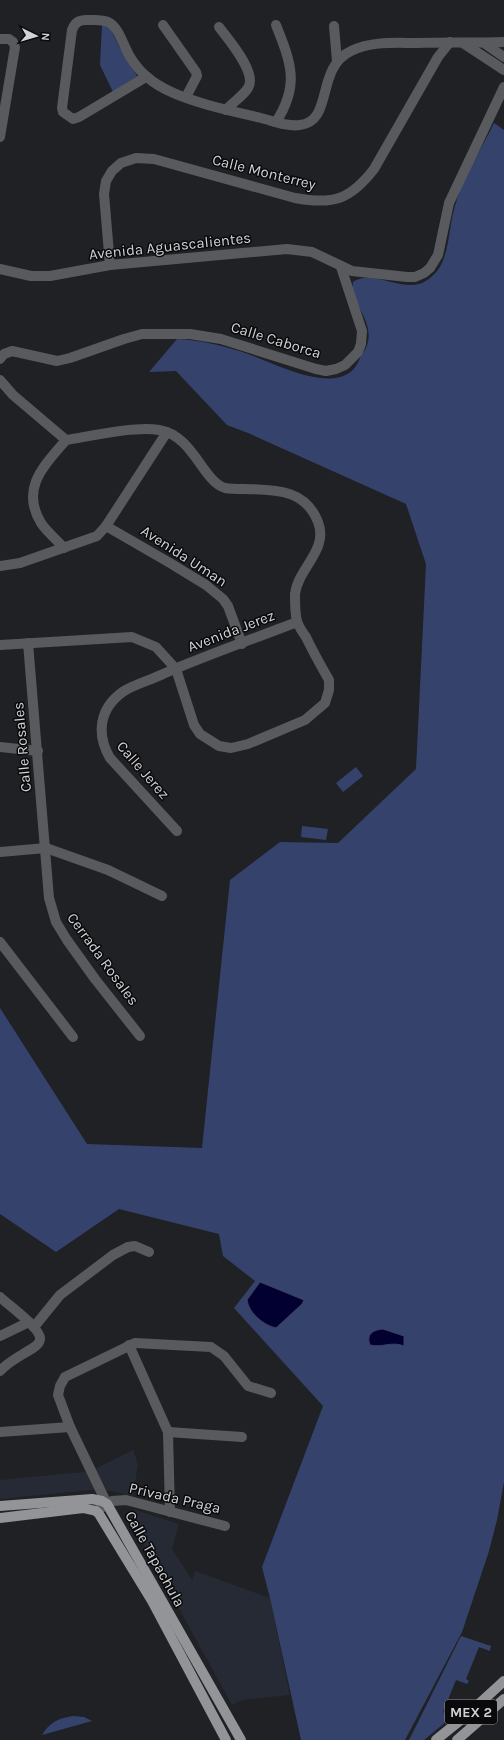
<svg xmlns="http://www.w3.org/2000/svg" width="504" height="1740" font-family="Karla,sans-serif">
	<style>
		.built { fill: #262a34 }
		.green { fill: #35436c }
		.water { fill: #020030; stroke: #403f62 }
		.lines { fill: none; stroke-linecap: round; stroke-linejoin: round }
		.minor { stroke: #595a5d; stroke-width: 10 }
		.major { stroke: #929498; stroke-width: 10 }
		.labels { text-anchor: middle; stroke-width: 3; stroke-linejoin: round; paint-order: stroke }
		.shield { fill: #0a0a0c; stroke: #959699; stroke-width: 1 }
		.shield-label { font-size: 14px; font-weight: bold; fill: #d1d2d5 }
		.street-label { font-size: 15px; fill: #d1d2d5; stroke: #0a0a0c }
	</style>
	<rect width="100%" height="100%" fill="#1f2125"/>
	<!-- built -->
	<g class="built">
		<polygon points="133,1450 138,1464 133,1496 112,1491 91,1490 0,1499 0,1480 84,1472 97,1468"/>
		<polygon points="135,1510 179,1524 172,1549 192,1580 195,1571 270,1598 290,1695 242,1700 232,1705 127,1514"/>
	</g>
	<!-- green -->
	<g class="green">
		<polygon points="102,25 106,26 111,30 120,48 139,79 114,94 100,65"/>
		<path d="M494,123L504,130V1482L497,1520L489,1551L462,1632L405,1740H301L270,1598L262,1567L323,1406L234,1308L255,1281L223,1256L219,1234L119,1209L56,1252L0,1214V1008L87,1144L202,1148L230,880L280,842L338,843L416,769L426,564L406,504L248,433L227,425L176,371L149,372L177,339C201,340 225,346 248,354C273,363 324,390 349,373C355,369 358,363 361,356C364,352 367,347 368,342C373,319 350,303 353,282C370,269 399,290 419,284C427,282 437,273 441,265C450,247 449,225 455,206C463,177 481,150 494,123Z"/>
		<polygon points="356,767 363,776 343,792 336,783"/>
		<polygon points="302,826 328,829 326,840 301,837"/>
		<polygon points="461,1636 491,1646 490,1651 479,1647 466,1679 469,1681 467,1684 456,1680 443,1712 453,1716 424,1740 409,1740"/>
		<path d="M73,1716L84,1717L92,1721L42,1735C49,1723 58,1718 73,1716Z"/>
	</g>
	<!-- water -->
	<g class="water">
		<path d="M260,1282L304,1300L302,1304L276,1328C263,1325 249,1313 247,1300Z"/>
		<path d="M383,1329L404,1336V1346C392,1341 382,1348 370,1345C366,1334 373,1330 383,1329Z"/>
	</g>
	<g class="lines">
		<!-- minor -->
		<g class="minor">
			<polyline points="163,25 196,72 197,76 186,97"/>
			<polyline points="334,26 337,61"/>
			<path d="M219,27C228,39 258,73 248,88C243,96 232,103 226,110"/>
			<polyline points="0,39 9,39 13,42 15,47 0,137"/>
			<polyline points="463,43 504,70"/>
			<polyline points="484,43 504,57"/>
			<path d="M146,77L79,117L73,119L63,112L62,108L72,30C75,22 79,20 87,20C94,20 102,19 108,22C119,27 123,45 129,55C133,62 139,70 146,76C162,91 188,99 208,105C226,110 244,114 261,118C273,121 287,127 300,125C334,121 315,68 351,51C371,41 395,43 416,43C446,42 475,43 504,42"/>
			<path d="M276,122C300,85 291,63 276,25"/>
			<path d="M110,265L104,194L106,181L112,171L121,163L136,158L154,159L295,198C333,205 350,200 374,169L438,57L450,42"/>
			<polyline points="0,269 31,276 50,276 110,265 287,249 312,252 352,271 407,277 415,277 424,273 430,268 438,255 449,203 504,87"/>
			<polyline points="0,359 4,354 12,351 57,361 70,358 124,339 142,334 190,334 221,339 316,369 326,371 336,369 345,365 358,352 361,344 362,331 341,267"/>
			<polyline points="0,380 13,395 66,440"/>
			<polyline points="106,526 170,563 206,585 223,599 228,606 242,644"/>
			<path d="M64,548C57,540 47,532 41,523C20,488 44,466 66,440"/>
			<polyline points="0,566 20,563 97,536 106,526 167,432"/>
			<polyline points="28,643 49,898 56,922 67,940 95,979 140,1036"/>
			<path d="M0,645L132,637L156,647L176,669L194,725L200,734L219,746L231,748L248,744L305,720L325,703L329,690V680C321,666 313,652 306,637C303,633 299,627 297,621C295,614 295,602 295,594C298,568 329,550 318,522C305,488 273,490 244,489C238,489 231,489 225,488C203,482 193,435 159,430C135,426 91,436 66,440"/>
			<polyline points="0,747 38,751"/>
			<path d="M177,831L110,758C96,734 99,708 124,691C135,684 151,680 163,674C207,655 253,639 297,622"/>
			<polyline points="0,852 46,848 108,870 162,896"/>
			<polyline points="0,942 73,1037"/>
			<path d="M0,1297C8,1305 41,1328 40,1339C40,1343 36,1346 33,1348C22,1355 9,1361 0,1371"/>
			<polyline points="34,1327 60,1295 113,1255 128,1247 135,1246 149,1252"/>
			<polyline points="0,1336 29,1322"/>
			<polyline points="129,1345 168,1432 170,1512"/>
			<polyline points="0,1432 70,1427"/>
			<polyline points="168,1432 242,1437"/>
			<polyline points="107,1504 70,1427 58,1395 60,1386 65,1377 135,1343 211,1347 224,1356 248,1386 271,1393"/>
			<polyline points="96,1511 112,1501 126,1500 225,1526"/>
		</g>
		<!-- major -->
		<g class="major">
			<polyline points="0,1506 92,1499 102,1501 107,1504 241,1740"/>
			<polyline points="0,1518 83,1508 96,1511 99,1514 152,1601 226,1740"/>
			<polyline points="436,1740 468,1714 504,1681"/>
			<polyline points="457,1740 504,1699"/>
		</g>
	</g>
	<g class="labels">
		<!-- shield labels -->
		<rect class="shield" x="445" y="1700" width="52" height="24" rx="3"/>
		<g class="shield-label">
			<text x="471" y="1717">MEX 2</text>
		</g>
		<!-- street labels -->
		<g class="street-label">
			<text transform="translate(264 172) rotate(14)" y="5">Calle Monterrey</text>
			<text transform="translate(170 246) rotate(-6)" y="5">Avenida Aguascalientes</text>
			<text transform="translate(276 340) rotate(17)" y="5">Calle Caborca</text>
			<text transform="translate(184 556) rotate(33)" y="5">Avenida Uman</text>
			<text transform="translate(231 631) rotate(-21)" y="5">Avenida Jerez</text>
			<text transform="translate(22 747) rotate(-95)" y="5">Calle Rosales</text>
			<text transform="translate(143 770) rotate(49)" y="5">Calle Jerez</text>
			<text transform="translate(103 959) rotate(54)" y="5">Cerrada Rosales</text>
			<text transform="translate(175 1498) rotate(13)" y="5">Privada Praga</text>
			<text transform="translate(155 1559) rotate(61)" y="5">Calle Tapachula</text>
		</g>
	</g>
	<!-- north arrow -->
	<g transform="translate(36 36) rotate(95)" stroke="#0a0a0c" stroke-width="3" paint-order="stroke">
	<path d="M0-3L7 15L0 10L-7 15Z" fill="#d1d2d5"/>
	<text y="-6" font-size="11" font-weight="bold" text-anchor="middle" fill="#d1d2d5">N</text>
	</g>
</svg>
